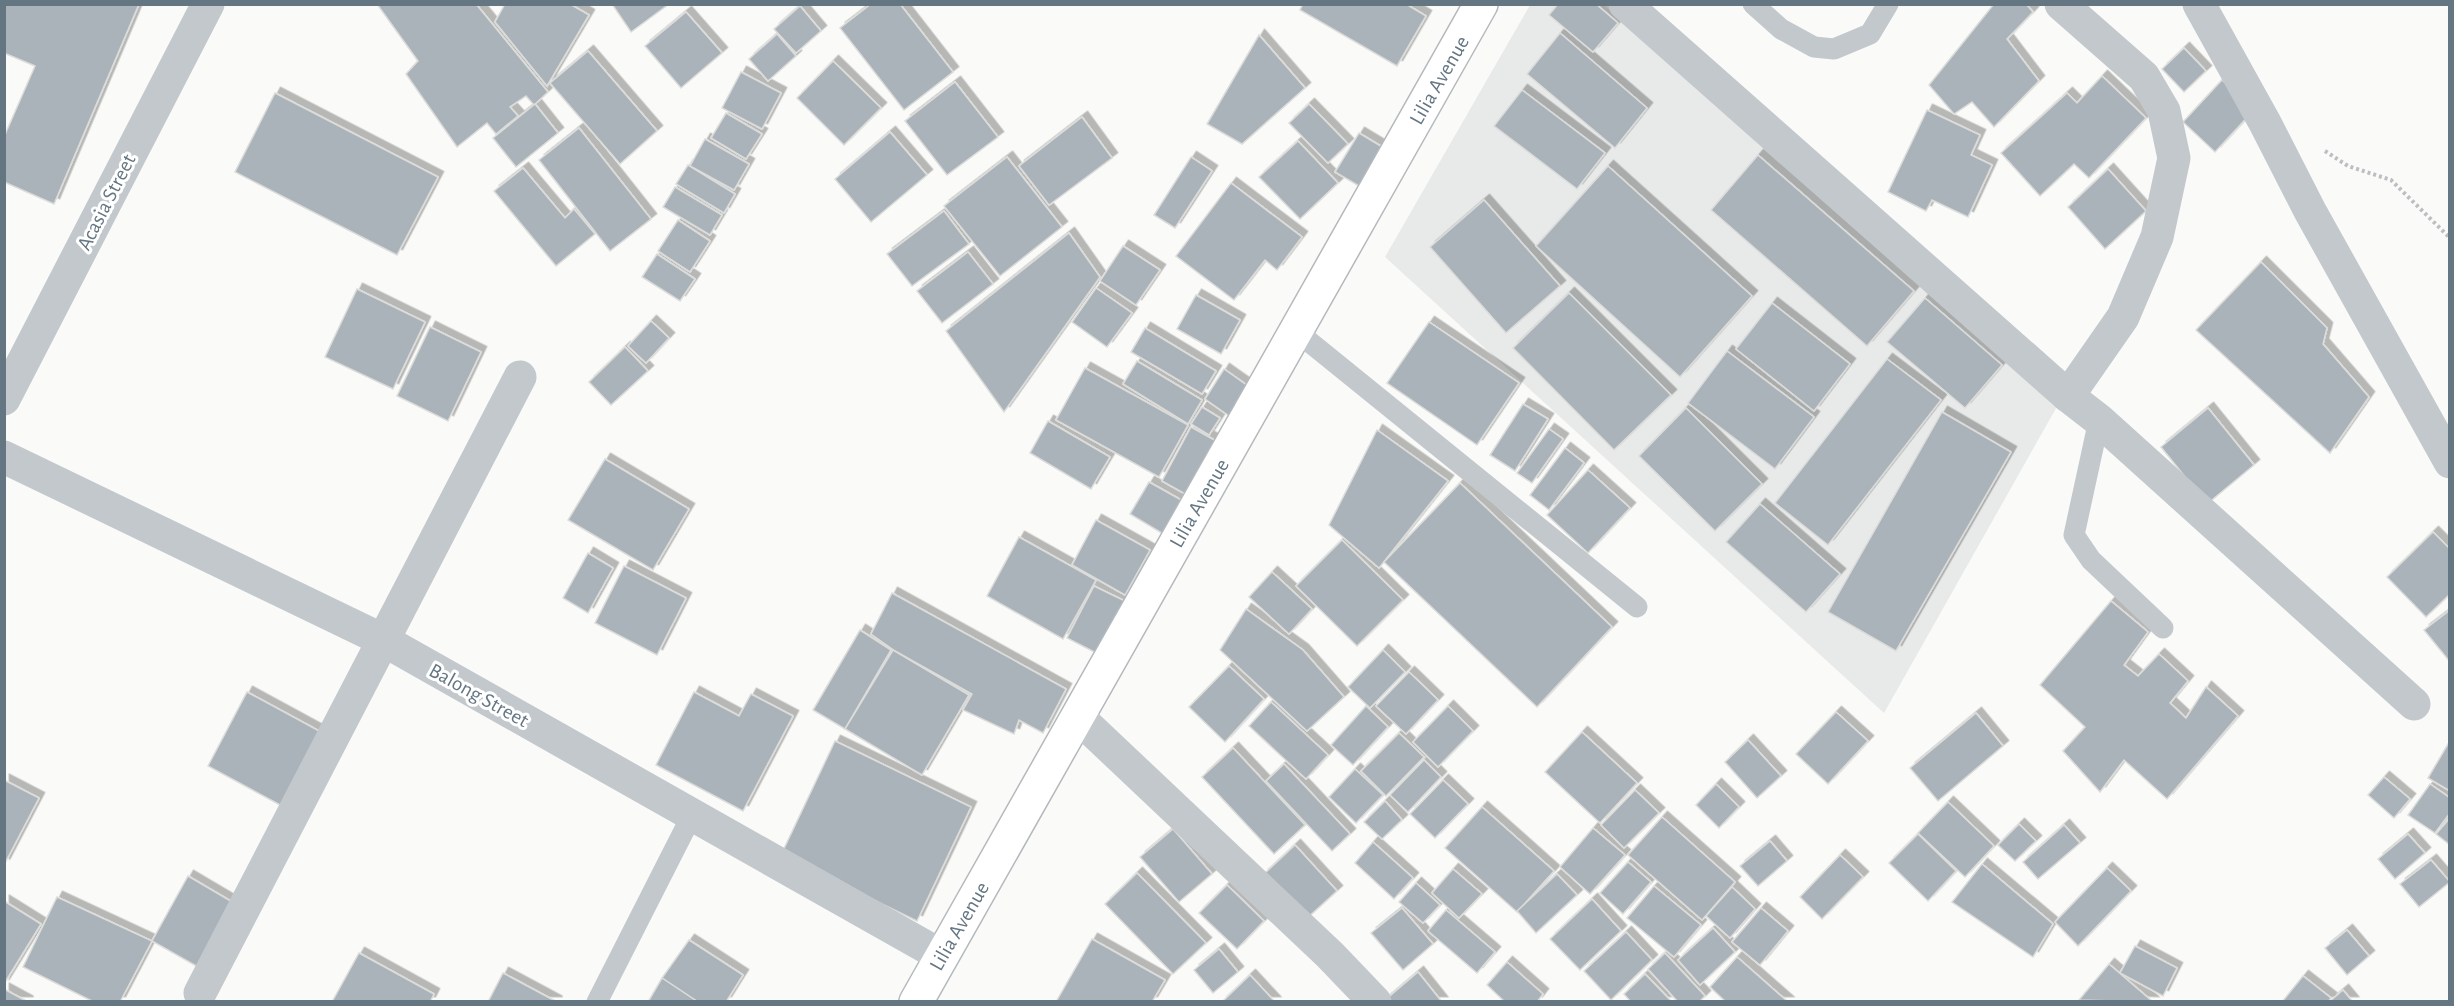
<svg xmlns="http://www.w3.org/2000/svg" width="2454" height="1006" font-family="'Alegreya Sans',sans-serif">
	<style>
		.built { fill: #e8e9e9 }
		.building { fill: #aab3b9; stroke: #dcdcda; stroke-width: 1.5; filter: url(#shadow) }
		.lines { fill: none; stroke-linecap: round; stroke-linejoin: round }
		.highway-casing { stroke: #b4b9bd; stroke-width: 36 }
		.path { stroke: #bbbfc2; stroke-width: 4; stroke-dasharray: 3 3; stroke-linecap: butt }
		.lane { stroke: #c3c8cc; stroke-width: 21 }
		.street { stroke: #c3c8cc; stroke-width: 33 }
		.highway { stroke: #fff; stroke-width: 33 }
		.labels { text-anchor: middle; stroke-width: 6; stroke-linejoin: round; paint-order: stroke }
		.street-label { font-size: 21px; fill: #657683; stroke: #fff }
	</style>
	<defs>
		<filter id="shadow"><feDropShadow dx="5.5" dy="-5.5" stdDeviation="0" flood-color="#0004"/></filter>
	</defs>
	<rect width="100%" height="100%" fill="#fafaf8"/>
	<!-- built -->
	<polygon class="built" points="1530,5 1604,5 2059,403 1884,713 1385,257"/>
	<!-- building -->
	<g class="building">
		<polygon points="4,4 139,4 54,204 4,182 4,137 35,66 4,53"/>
		<polygon points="377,4 476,4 548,92 534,105 526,96 510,107 518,116 496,134 487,123 457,147 406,74 418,61"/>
		<polygon points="505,4 570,4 589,15 547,86 495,22"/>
		<polygon points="612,4 669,4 631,32"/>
		<polygon points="871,4 900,4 953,72 904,110 840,28"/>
		<polygon points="1303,4 1406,4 1426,16 1397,66 1300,10"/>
		<polygon points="1558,4 1596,4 1618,23 1593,52 1549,15"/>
		<polygon points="1994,4 2026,4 2033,12 2007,39 2039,81 1994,127 1972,102 1954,114 1929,85"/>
		<polygon points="800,6 821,31 796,53 774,29"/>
		<polygon points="686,12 722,53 681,88 645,46"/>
		<polygon points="1560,33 1647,108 1615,148 1527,74"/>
		<polygon points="777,34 796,56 768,81 749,59"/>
		<polygon points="1259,35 1305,88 1242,144 1207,124"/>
		<polygon points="2184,48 2206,71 2184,92 2162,69"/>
		<polygon points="588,51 657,131 620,164 550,83"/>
		<polygon points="833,61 881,108 844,145 797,98"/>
		<polygon points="741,72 781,93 762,129 722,108"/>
		<polygon points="2102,76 2146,118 2089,178 2074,164 2040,196 2001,153 2067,93 2077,103"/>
		<polygon points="2222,80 2254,110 2215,152 2183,122"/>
		<polygon points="955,82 998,137 947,175 905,121"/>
		<polygon points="1522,90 1605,153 1577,189 1494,126"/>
		<polygon points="275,93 438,177 397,255 235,172"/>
		<polygon points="535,104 558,133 516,167 493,138"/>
		<polygon points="1309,104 1348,144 1328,163 1289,123"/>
		<polygon points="1927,110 1980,135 1971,155 1992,165 1968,217 1932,200 1926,211 1888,192"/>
		<polygon points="726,113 762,134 746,159 711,138"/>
		<polygon points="1082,117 1112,158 1049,205 1019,166"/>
		<polygon points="579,128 651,219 610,251 539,160"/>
		<polygon points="890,132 927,175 871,222 835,179"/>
		<polygon points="1359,133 1389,151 1366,190 1335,172"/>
		<polygon points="705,139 749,164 734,190 690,166"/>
		<polygon points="1298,141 1338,183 1300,219 1259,177"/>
		<polygon points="1758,155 1914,291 1867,346 1711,210"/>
		<polygon points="1007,157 1062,227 1000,276 944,206"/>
		<polygon points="1191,157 1212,171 1175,228 1154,215"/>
		<polygon points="688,165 735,194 724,213 676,184"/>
		<polygon points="1608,166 1752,296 1680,377 1536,246"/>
		<polygon points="523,168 565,218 574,209 595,234 556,266 494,191"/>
		<polygon points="2108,169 2146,211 2105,249 2068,207"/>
		<polygon points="1231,183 1302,237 1277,270 1265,260 1234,300 1176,256"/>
		<polygon points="675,187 722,215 710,235 663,207"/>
		<polygon points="1484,200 1560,286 1506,333 1430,247"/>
		<polygon points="944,211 969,244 912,286 887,254"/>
		<polygon points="678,220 710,241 690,272 658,251"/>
		<polygon points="1069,233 1100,277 1004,412 946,331"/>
		<polygon points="1123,246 1160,270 1136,305 1100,281"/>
		<polygon points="968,252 993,284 942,323 917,291"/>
		<polygon points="657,254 695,279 680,301 642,277"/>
		<polygon points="2261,262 2327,328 2323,344 2369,397 2330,453 2196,330"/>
		<polygon points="1096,288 1132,313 1107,347 1072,322"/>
		<polygon points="357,289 425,322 393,389 325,357"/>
		<polygon points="1569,293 1671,395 1614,450 1513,348"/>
		<polygon points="1196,295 1240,320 1221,354 1177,329"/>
		<polygon points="1925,298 2002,365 1965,408 1887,342"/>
		<polygon points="1772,303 1850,364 1814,411 1736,349"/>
		<polygon points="651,321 669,338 646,363 628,346"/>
		<polygon points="1429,322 1519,383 1477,445 1387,383"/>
		<polygon points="430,327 481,352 448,421 397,396"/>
		<polygon points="1145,328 1216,371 1202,394 1131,352"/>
		<polygon points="625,347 648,371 611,405 589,382"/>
		<polygon points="1727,351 1814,417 1775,469 1688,403"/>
		<polygon points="1887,359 1941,400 1828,545 1775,503"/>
		<polygon points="1137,361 1202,400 1188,424 1123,384"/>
		<polygon points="1085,368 1188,425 1159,477 1056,420"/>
		<polygon points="1224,369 1255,391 1235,420 1205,399"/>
		<polygon points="1523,404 1548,419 1515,471 1490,455"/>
		<polygon points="1202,407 1220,418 1209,435 1191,424"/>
		<polygon points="1686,408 1762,484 1715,531 1639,456"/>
		<polygon points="2208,408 2254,465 2207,504 2161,447"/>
		<polygon points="1942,412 2011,452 1896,651 1828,612"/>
		<polygon points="1048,421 1110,457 1091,489 1030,453"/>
		<polygon points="1191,427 1225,446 1196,500 1162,481"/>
		<polygon points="1549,429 1563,439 1532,483 1517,473"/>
		<polygon points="1377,430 1448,481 1379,568 1329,525"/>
		<polygon points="1565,448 1584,463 1549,510 1530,495"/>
		<polygon points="605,459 689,509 653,570 568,520"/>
		<polygon points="1588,470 1630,508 1588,553 1547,515"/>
		<polygon points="1149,482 1183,501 1165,535 1130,514"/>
		<polygon points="1460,483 1612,627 1537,707 1384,562"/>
		<polygon points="1760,504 1840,574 1806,612 1726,542"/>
		<polygon points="1096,520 1150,550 1125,595 1072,565"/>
		<polygon points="2433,532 2450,549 2450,594 2426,617 2387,577"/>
		<polygon points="1019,537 1096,580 1063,639 987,596"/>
		<polygon points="1342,540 1403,600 1357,646 1296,586"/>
		<polygon points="588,553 613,568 588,613 563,598"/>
		<polygon points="624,566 686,598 657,655 595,623"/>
		<polygon points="1272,572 1312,609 1289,634 1249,597"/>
		<polygon points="1094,586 1133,605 1106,658 1067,638"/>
		<polygon points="892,593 1066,689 1043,733 1019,720 1014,734 963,710 972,694 895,651 871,634"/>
		<polygon points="2111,601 2148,632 2124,665 2138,676 2159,654 2188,681 2170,703 2186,718 2206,687 2238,716 2167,799 2124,760 2100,792 2063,751 2085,727 2040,685"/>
		<polygon points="1246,609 1303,650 1344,697 1307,731 1220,650"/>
		<polygon points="2450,610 2450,662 2424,630"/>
		<polygon points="860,630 891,650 845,729 813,710"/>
		<polygon points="893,650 969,695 922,775 845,729"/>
		<polygon points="1383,650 1405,672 1370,708 1348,687"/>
		<polygon points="1229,666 1264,699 1225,742 1189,707"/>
		<polygon points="1409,672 1438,700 1406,734 1376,706"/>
		<polygon points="247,692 321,732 282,806 208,766"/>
		<polygon points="694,692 739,716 751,694 793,716 743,811 656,765"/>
		<polygon points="1271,702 1328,755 1306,779 1249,726"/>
		<polygon points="1366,706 1388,727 1353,765 1331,745"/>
		<polygon points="1448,706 1473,731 1438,767 1413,742"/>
		<polygon points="1836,712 1868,741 1828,784 1796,754"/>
		<polygon points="1976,713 2003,746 1938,801 1910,768"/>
		<polygon points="1582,732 1637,783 1600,823 1545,772"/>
		<polygon points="1399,733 1424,757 1386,796 1361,771"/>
		<polygon points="1748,740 1781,776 1757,798 1725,762"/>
		<polygon points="835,741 971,807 917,921 781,855"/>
		<polygon points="2448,744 2450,745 2450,791 2428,778"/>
		<polygon points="1233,748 1305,825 1274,854 1202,777"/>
		<polygon points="1424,760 1441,777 1408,812 1390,795"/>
		<polygon points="1284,764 1350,834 1332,851 1266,781"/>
		<polygon points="1355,769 1383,795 1356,823 1329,797"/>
		<polygon points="2384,777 2410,799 2394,818 2368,795"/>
		<polygon points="4,780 39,798 4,865"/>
		<polygon points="1443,780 1468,804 1435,838 1410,814"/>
		<polygon points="1716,784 1739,807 1719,828 1696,805"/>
		<polygon points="2430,784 2450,798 2450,813 2435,833 2408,815"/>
		<polygon points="1635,790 1659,813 1624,848 1601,825"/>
		<polygon points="1385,801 1402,820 1382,839 1364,822"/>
		<polygon points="1948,802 1994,846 1965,877 1918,833"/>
		<polygon points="1482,807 1554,871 1517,912 1445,848"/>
		<polygon points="1662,817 1735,882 1702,920 1628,855"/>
		<polygon points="2450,818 2450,845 2436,834"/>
		<polygon points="2019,824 2036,841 2015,861 1998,845"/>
		<polygon points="2064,825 2080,843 2038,879 2023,862"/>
		<polygon points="1593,828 1625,855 1590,894 1560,867"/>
		<polygon points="1173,829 1212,874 1179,902 1140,857"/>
		<polygon points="1918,834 1956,871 1928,901 1889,863"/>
		<polygon points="2408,834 2425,853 2395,879 2378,859"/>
		<polygon points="1770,841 1787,861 1758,886 1740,866"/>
		<polygon points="1373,842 1413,878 1394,899 1355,863"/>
		<polygon points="1295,845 1337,891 1305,920 1263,875"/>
		<polygon points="1840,855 1863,877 1822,919 1800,897"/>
		<polygon points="2431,860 2450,882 2419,907 2400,884"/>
		<polygon points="1628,862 1651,882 1623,914 1600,893"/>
		<polygon points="1982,864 2053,924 2033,957 1952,902"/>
		<polygon points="2107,868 2131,891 2078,946 2055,922"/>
		<polygon points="1453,869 1482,894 1459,918 1432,893"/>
		<polygon points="1137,873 1206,943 1173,974 1105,904"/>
		<polygon points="1557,874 1577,895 1536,933 1517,911"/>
		<polygon points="188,876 234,903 198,967 152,941"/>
		<polygon points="1416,883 1440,905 1423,923 1399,902"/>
		<polygon points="1227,885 1264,921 1237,949 1199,913"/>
		<polygon points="1654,886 1701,925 1674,957 1627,918"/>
		<polygon points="1732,887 1755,909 1730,938 1706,916"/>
		<polygon points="57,897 152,941 120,1002 94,1002 23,967"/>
		<polygon points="1592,899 1621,931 1580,970 1550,939"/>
		<polygon points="4,901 41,924 4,984"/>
		<polygon points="1402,908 1433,944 1403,970 1371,933"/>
		<polygon points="1761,908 1788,931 1760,965 1732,942"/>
		<polygon points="1446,910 1495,952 1477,973 1428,931"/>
		<polygon points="1713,928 1735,952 1700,985 1678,960"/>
		<polygon points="2347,930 2369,956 2347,975 2325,948"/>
		<polygon points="1626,932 1652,960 1611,1000 1584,971"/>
		<polygon points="1092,939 1165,980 1152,1002 1056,1002"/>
		<polygon points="689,940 743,975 726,1002 698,1002 662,978"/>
		<polygon points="2135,946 2177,968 2163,996 2120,973"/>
		<polygon points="1219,949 1238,972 1213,993 1194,970"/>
		<polygon points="359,953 434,994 430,1002 332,1002"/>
		<polygon points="1665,953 1705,996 1699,1002 1678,1002 1648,969"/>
		<polygon points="1737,957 1788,1002 1726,1002 1710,987"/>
		<polygon points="1507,962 1543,994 1537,1002 1505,1002 1487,985"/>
		<polygon points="2109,964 2153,1002 2079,1000"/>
		<polygon points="1418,972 1442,1002 1385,1002 1384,1001"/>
		<polygon points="503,973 557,1002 488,1002"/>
		<polygon points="1645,974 1672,1002 1631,1002 1624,994"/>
		<polygon points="1250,975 1275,1002 1222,1002"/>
		<polygon points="2303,976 2331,998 2328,1002 2282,1002"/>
		<polygon points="662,978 698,1002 648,1002"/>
		<polygon points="4,989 28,1002 4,1002"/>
		<polygon points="2343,990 2353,1002 2329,1002"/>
	</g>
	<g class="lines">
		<defs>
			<polyline id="highway" points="916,1002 1481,4"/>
		</defs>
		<!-- highway casing -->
		<use href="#highway" class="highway-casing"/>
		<!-- path -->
		<polyline class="path" points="2325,151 2348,166 2391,180 2450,238"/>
		<!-- lane -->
		<g class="lane">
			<polyline points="1753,4 1781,29 1814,47 1834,49 1870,34 1888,4"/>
			<polyline points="1296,331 1637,607"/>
			<polyline points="2099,420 2074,535 2091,560 2163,628"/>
			<polyline points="597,1002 692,815"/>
		</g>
		<!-- street -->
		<g class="street">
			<polyline points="1625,4 2068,396 2099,420 2414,704"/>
			<polyline points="2061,4 2144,77 2164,111 2174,158 2157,237 2123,317 2068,396"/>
			<polyline points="2199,4 2265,123 2310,211 2450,462"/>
			<polyline points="4,399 208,4"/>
			<polyline points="4,457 383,640 942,956"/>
			<polyline points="1078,717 1330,955 1375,1002"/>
			<polyline points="200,993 520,377"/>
		</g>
		<!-- highway -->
		<use href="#highway" class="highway"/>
	</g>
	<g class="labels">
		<!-- street labels -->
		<g class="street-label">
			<text transform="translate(1439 80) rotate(-60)" y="7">Lilia Avenue</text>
			<text transform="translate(106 202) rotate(-63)" y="7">Acasia Street</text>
			<text transform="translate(1199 503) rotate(-60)" y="7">Lilia Avenue</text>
			<text transform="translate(479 695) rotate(29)" y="7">Balong Street</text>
			<text transform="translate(959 926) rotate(-60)" y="7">Lilia Avenue</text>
		</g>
	</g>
	<!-- border -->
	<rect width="2454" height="1006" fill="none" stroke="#657683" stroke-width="12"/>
</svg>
